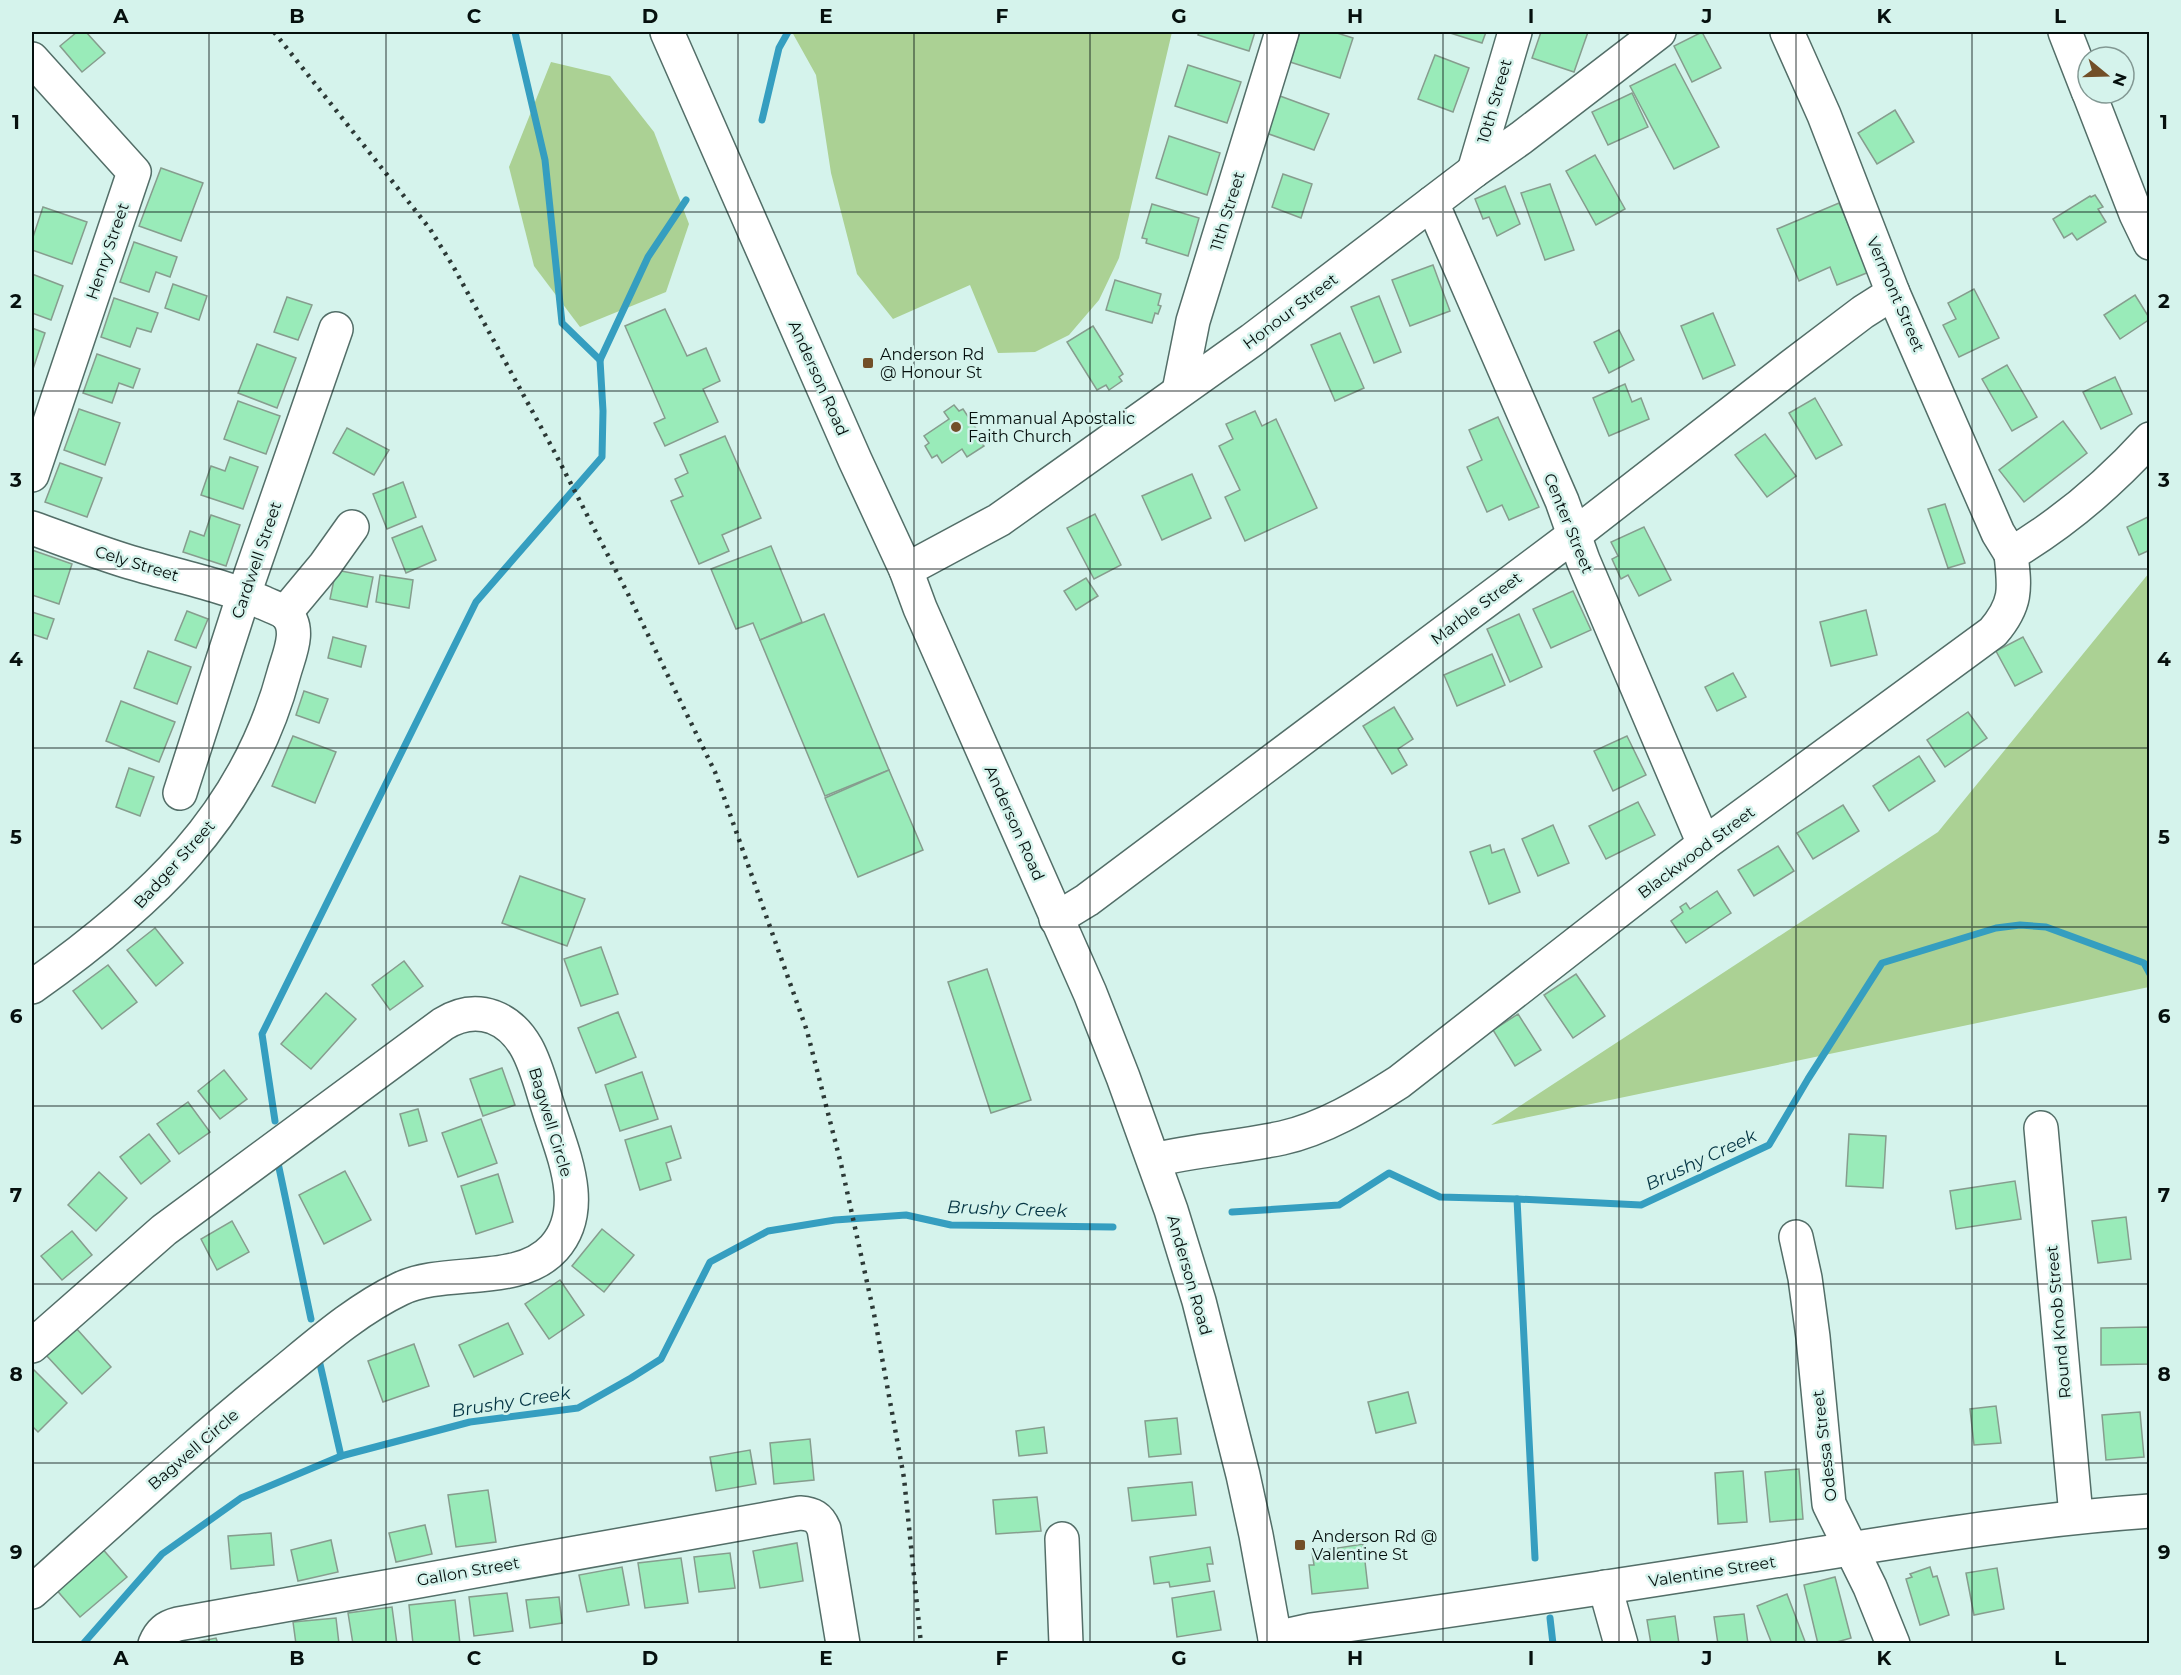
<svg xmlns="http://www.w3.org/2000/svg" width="2181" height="1675" font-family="Montserrat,sans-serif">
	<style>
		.green { fill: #abd194 }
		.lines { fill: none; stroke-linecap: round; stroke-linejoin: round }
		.stream { stroke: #359ec0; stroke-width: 7 }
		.building { fill: #99ebb9; stroke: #869d8e; stroke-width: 1.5 }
		.minor-casing { stroke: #536e68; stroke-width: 36 }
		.major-casing { stroke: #536e68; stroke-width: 36 }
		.minor { stroke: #fff; stroke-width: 33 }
		.major { stroke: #fff; stroke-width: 33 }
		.rail { stroke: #2c3936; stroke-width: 4.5; stroke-dasharray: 3 6; stroke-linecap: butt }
		.grid { fill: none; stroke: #06100e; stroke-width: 1.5; stroke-opacity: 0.55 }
		.poi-dot { fill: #724f28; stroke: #d5f3ec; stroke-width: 2 }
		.labels { text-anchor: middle; stroke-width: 5; stroke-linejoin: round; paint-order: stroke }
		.street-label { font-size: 16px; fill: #06100e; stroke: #d5f3ec }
		.poi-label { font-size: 16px; fill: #06100e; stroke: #d5f3ec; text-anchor: start }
		.water-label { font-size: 18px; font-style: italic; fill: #053544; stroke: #d5f3ec }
		.neatline { fill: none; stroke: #06100e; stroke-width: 2 }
		.grid-label { font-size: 20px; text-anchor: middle; font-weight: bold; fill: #06100e }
	</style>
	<rect width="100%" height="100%" fill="#d5f3ec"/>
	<!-- green -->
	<g class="green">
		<polygon points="792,32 1172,32 1119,258 1099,300 1069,335 1035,352 998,353 970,285 893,319 857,274 831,173 816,75"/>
		<polygon points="551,62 610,76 654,132 689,224 666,292 580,327 534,266 509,167"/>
		<polygon points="2149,573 2149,987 1491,1125 1938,832"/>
	</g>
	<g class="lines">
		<!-- stream -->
		<g class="stream">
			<polyline points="515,32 545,160 562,323 600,360"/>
			<polyline points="762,120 779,48 788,32"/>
			<polyline points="275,1121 262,1034 476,602 602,457 603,411 600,360 648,257 686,200"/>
			<polyline points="278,1163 311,1319"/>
			<polyline points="1517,1199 1535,1558"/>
			<polyline points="1232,1212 1339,1205 1389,1173 1440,1197 1517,1199 1641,1205 1769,1145 1808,1079 1882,963 1996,928 2020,925 2046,927 2144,963 2150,974"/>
			<polyline points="320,1364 341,1456"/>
			<polyline points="1550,1618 1553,1644"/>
			<polyline points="83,1644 162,1554 241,1498 341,1456 470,1422 578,1408 631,1378 661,1359 710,1262 768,1231 835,1220 906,1215 951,1225 1113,1227"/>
		</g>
	</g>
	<!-- building -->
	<g class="building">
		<polygon points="77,32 86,32 105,53 82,72 60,46"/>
		<polygon points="1199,32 1255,32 1249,51 1198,35"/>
		<polygon points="1300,32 1334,32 1353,38 1340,78 1290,62"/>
		<polygon points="1447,32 1486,32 1482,43"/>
		<polygon points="1541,32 1588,32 1574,72 1532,58"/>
		<polygon points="1702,32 1721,68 1692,82 1674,46"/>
		<polygon points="1435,55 1469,68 1453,112 1418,99"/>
		<polygon points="1675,64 1719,147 1674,169 1630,86"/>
		<polygon points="1188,65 1241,82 1227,123 1175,106"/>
		<polygon points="1632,93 1648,127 1608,145 1592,112"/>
		<polygon points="1280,96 1329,114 1314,150 1266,133"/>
		<polygon points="1895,110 1914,142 1877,164 1858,133"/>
		<polygon points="1169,136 1220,153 1207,195 1156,178"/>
		<polygon points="1595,155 1625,209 1596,225 1566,171"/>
		<polygon points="161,168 203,183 181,241 139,226"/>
		<polygon points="1283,174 1312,184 1301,218 1272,207"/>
		<polygon points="1550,184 1574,250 1545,260 1521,193"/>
		<polygon points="1505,186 1520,224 1497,236 1489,217 1483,219 1475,199"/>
		<polygon points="2095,195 2103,207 2098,209 2106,222 2077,240 2072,233 2064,238 2053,219 2090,196 2091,197"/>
		<polygon points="1839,203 1869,272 1837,285 1830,267 1799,281 1777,229"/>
		<polygon points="1152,204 1199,218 1188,256 1146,243 1147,239 1142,238"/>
		<polygon points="43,207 87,222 72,264 32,250 32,240"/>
		<polygon points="134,242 177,257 170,277 156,272 149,292 120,282"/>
		<polygon points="1433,265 1450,311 1410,326 1392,280"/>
		<polygon points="32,274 63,286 51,320 32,313"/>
		<polygon points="1115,280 1161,294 1158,305 1161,306 1158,314 1155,313 1152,323 1106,310"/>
		<polygon points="173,284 207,296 199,320 165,308"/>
		<polygon points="1974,289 1999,338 1959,357 1943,325 1956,319 1948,303"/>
		<polygon points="2135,295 2150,319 2120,339 2104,315"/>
		<polygon points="1379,296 1401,352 1374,363 1351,307"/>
		<polygon points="287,297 312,305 298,340 274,332"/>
		<polygon points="114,298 158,313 151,332 137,328 130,347 101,337"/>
		<polygon points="665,309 687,356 706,348 720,381 703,389 718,422 665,446 654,423 665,418 625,326"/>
		<polygon points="1713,313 1735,365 1703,379 1681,326"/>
		<polygon points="1093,326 1123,374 1119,377 1122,381 1109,390 1106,385 1097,390 1067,342"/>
		<polygon points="32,328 45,333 32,372"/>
		<polygon points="1619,330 1634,360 1609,373 1594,342"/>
		<polygon points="1340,333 1364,388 1335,401 1311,345"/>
		<polygon points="257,344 296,358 277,408 238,393"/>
		<polygon points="97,354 140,369 133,388 119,383 112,403 83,393"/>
		<polygon points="2007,365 2037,417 2012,431 1982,379"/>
		<polygon points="2115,377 2132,414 2101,429 2083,392"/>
		<polygon points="1625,384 1632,402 1641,398 1649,419 1609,436 1593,398"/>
		<polygon points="1815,398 1842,445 1816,459 1789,413"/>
		<polygon points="238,401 280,416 266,454 224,439"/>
		<polygon points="954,405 959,411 963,409 981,436 978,438 984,446 967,457 962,449 942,463 937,455 932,458 925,446 929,443 924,436 949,419 944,412"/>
		<polygon points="79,409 120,423 105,465 64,450"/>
		<polygon points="1255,411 1262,426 1276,419 1317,508 1245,541 1225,497 1240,490 1219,446 1233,439 1226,424"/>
		<polygon points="1498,417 1539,507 1509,520 1502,505 1487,512 1467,467 1482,460 1469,430"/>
		<polygon points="2063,421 2087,453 2024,502 1999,470"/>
		<polygon points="347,428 389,450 374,475 333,453"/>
		<polygon points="1765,434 1796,476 1767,497 1735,455"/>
		<polygon points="725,436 761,518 722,535 729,551 699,564 671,501 683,496 675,479 688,473 680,455"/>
		<polygon points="230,457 258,467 243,509 201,495 211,466 225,471"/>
		<polygon points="60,463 102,478 87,517 45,502"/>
		<polygon points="1192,474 1211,518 1162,540 1142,496"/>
		<polygon points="403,482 416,517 387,529 373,494"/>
		<polygon points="1945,504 1965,563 1948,568 1928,509"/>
		<polygon points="1095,514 1121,565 1094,579 1067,528"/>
		<polygon points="211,515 240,525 226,566 183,552 190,531 204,536"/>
		<polygon points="2150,516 2150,550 2139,555 2127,527"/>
		<polygon points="422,526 436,560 406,573 392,538"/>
		<polygon points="1644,527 1671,580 1639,596 1628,575 1621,579 1612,559 1618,556 1611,542"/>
		<polygon points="771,546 802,622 760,640 753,623 736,629 711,569"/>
		<polygon points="32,550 72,564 59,604 32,595"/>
		<polygon points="336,570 373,577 367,607 330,599"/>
		<polygon points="380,575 413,580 409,608 376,602"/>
		<polygon points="1086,578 1098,596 1076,610 1064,591"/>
		<polygon points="1573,591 1591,630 1551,648 1533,609"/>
		<polygon points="1866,610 1877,655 1831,666 1820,622"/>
		<polygon points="187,611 208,619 196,648 175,640"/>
		<polygon points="32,612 54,619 47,639 32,634 32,637"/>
		<polygon points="824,614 889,770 825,796 760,640"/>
		<polygon points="1519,614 1542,667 1510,682 1487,629"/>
		<polygon points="333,637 366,646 361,667 328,658"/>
		<polygon points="2023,637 2042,672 2015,686 1996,651"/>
		<polygon points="148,651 191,667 177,704 134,688"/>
		<polygon points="1492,654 1505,685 1457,706 1444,675"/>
		<polygon points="1733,673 1746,697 1717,711 1705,687"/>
		<polygon points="304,691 328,699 319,723 296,715"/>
		<polygon points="121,701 175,722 159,762 106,741"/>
		<polygon points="1394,707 1413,739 1398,749 1407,765 1392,774 1363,726"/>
		<polygon points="1968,712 1987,738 1945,767 1927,740"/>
		<polygon points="293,736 336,752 315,803 272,786"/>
		<polygon points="1627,736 1646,775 1613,791 1594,751"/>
		<polygon points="1919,756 1935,781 1889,811 1873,786"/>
		<polygon points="129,768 154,777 140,816 116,807"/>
		<polygon points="889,770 923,850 858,877 825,798"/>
		<polygon points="1638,802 1655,835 1606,859 1589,826"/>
		<polygon points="1843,805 1859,831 1813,859 1797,833"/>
		<polygon points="1553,825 1569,863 1538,876 1522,839"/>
		<polygon points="1490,845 1492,853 1504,849 1520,892 1489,904 1470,852"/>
		<polygon points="1778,846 1794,871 1754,896 1738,870"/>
		<polygon points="520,876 585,899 567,946 502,923"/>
		<polygon points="1717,891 1731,913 1686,943 1671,921 1683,912 1680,907 1686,903 1690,909"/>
		<polygon points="155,928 183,963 156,986 127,950"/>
		<polygon points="601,947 618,994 581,1006 564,959"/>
		<polygon points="404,961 423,986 390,1010 372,985"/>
		<polygon points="108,965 137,1002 102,1029 73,991"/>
		<polygon points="987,969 1031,1100 991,1113 948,982"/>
		<polygon points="1576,974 1605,1016 1573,1038 1544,995"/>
		<polygon points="326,993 356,1019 311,1069 281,1044"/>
		<polygon points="618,1012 636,1057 596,1073 578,1028"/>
		<polygon points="1518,1014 1541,1050 1515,1066 1493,1030"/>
		<polygon points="502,1068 515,1105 483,1116 470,1079"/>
		<polygon points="224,1070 247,1099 220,1119 198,1091"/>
		<polygon points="642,1072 658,1119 620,1131 605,1085"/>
		<polygon points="188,1102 210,1132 179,1154 157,1124"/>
		<polygon points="418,1109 427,1141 409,1146 400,1114"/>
		<polygon points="481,1119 497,1163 458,1177 442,1133"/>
		<polygon points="671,1126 681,1158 666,1163 671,1180 640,1190 625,1140"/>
		<polygon points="149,1134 170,1161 141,1184 120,1157"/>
		<polygon points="1849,1134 1886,1136 1883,1188 1846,1186"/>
		<polygon points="345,1171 371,1220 324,1244 299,1195"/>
		<polygon points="99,1172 127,1198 96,1231 68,1205"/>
		<polygon points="498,1174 513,1222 476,1234 461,1186"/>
		<polygon points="2015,1181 2021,1219 1956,1229 1950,1191"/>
		<polygon points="2126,1217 2131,1259 2098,1263 2092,1221"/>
		<polygon points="232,1221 249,1252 217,1270 201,1239"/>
		<polygon points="602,1229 634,1255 604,1292 572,1266"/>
		<polygon points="72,1231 92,1255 62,1280 41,1256"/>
		<polygon points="560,1280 584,1315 549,1339 525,1304"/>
		<polygon points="508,1323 523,1354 474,1377 459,1345"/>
		<polygon points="2148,1327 2148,1364 2101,1365 2101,1328"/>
		<polygon points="76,1328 111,1367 82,1394 46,1355"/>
		<polygon points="414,1344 429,1386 383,1402 368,1361"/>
		<polygon points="34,1370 67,1403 38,1432 32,1426 32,1372"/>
		<polygon points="1408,1392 1416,1423 1376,1433 1368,1402"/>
		<polygon points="1996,1406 2001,1443 1974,1445 1970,1409"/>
		<polygon points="2140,1412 2144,1457 2106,1460 2102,1415"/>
		<polygon points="1177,1418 1181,1454 1149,1457 1145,1421"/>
		<polygon points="1044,1427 1047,1453 1019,1456 1016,1431"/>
		<polygon points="810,1439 814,1480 774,1484 770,1443"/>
		<polygon points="750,1450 756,1484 716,1491 710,1457"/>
		<polygon points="1799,1469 1803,1519 1770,1522 1765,1472"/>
		<polygon points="1743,1471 1747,1522 1718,1524 1715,1473"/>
		<polygon points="1192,1482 1196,1515 1132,1521 1128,1488"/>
		<polygon points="488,1490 496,1542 456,1547 448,1495"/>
		<polygon points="1037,1497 1041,1531 996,1534 993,1500"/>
		<polygon points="425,1525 432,1554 396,1562 389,1533"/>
		<polygon points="271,1533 274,1565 231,1569 228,1536"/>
		<polygon points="331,1540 338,1572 298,1581 291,1550"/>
		<polygon points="797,1543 803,1581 760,1588 753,1551"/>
		<polygon points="1363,1544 1368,1588 1312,1594 1309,1565 1314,1565 1312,1552"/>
		<polygon points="100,1546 127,1577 80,1617 54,1587"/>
		<polygon points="1210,1547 1213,1564 1207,1564 1210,1581 1170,1587 1169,1582 1154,1584 1150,1557"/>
		<polygon points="730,1553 735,1588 699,1592 694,1557"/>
		<polygon points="681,1558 688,1603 645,1608 638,1563"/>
		<polygon points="622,1567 629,1605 587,1612 579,1575"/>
		<polygon points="1930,1567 1933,1577 1937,1576 1949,1615 1920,1625 1906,1579 1912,1577 1910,1574"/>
		<polygon points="1997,1568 2004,1609 1974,1615 1966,1573"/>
		<polygon points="1835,1577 1851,1638 1830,1644 1818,1644 1804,1585"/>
		<polygon points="1214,1591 1221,1630 1177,1637 1172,1598"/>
		<polygon points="507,1593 513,1631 474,1636 469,1597"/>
		<polygon points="1787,1594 1806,1644 1772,1644 1757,1606"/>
		<polygon points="559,1597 562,1623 530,1628 526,1600"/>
		<polygon points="455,1600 460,1644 413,1644 409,1605"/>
		<polygon points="392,1607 397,1644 353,1644 348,1613"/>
		<polygon points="1744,1614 1748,1644 1718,1644 1714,1617"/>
		<polygon points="1675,1616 1679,1644 1651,1644 1647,1620"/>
		<polygon points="336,1618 339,1644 296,1644 293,1622"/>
		<polygon points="216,1638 218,1644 187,1644"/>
	</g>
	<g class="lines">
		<defs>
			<g id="minor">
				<polyline points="1787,32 1824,115 1893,293 1998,533 2011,554"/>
				<polyline points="2065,32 2088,91"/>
				<polyline points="32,59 134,172 32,475"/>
				<polyline points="2089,93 2136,214 2150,243"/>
				<polyline points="1474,171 1515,32"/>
				<polyline points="1432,203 1562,501 1583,560 1704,844"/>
				<polyline points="1179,391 1193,321 1282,32"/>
				<path d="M32,528C63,539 94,551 126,561C172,575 220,584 264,603C270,606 280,609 285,613C302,628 289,655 284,673C246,816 148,905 32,987"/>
				<polyline points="906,570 999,520 1252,340 1474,171 1521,138 1659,32"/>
				<polyline points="285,613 325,565 352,527"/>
				<polyline points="180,793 244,594 336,329"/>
				<polyline points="1056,919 1087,900 1574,535 1793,365 1863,312 1893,293"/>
				<polyline points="2041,1128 2076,1516"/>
				<path d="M1154,1160C1196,1150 1239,1147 1282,1138C1323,1129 1363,1105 1399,1082L1704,844L1993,632C2017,604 2015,589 2011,554C2063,523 2109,484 2150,439"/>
				<polyline points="1796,1237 1805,1278 1813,1337 1829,1504 1870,1587 1893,1644"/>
				<path d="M32,1346L164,1230L443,1024C459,1014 476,1011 493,1017C530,1031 537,1074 548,1107C561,1150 590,1208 554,1248C519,1287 445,1267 400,1289C356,1310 318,1344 280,1375C195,1444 114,1519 32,1592"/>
				<polyline points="1062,1539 1066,1644"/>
				<polyline points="1605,1587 1621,1644"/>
				<path d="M1275,1638L1311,1630C1463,1609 1616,1586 1768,1562C1895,1542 2021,1520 2150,1511"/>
				<path d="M155,1644C160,1632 166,1627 178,1624L800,1513C813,1514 819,1517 824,1529L843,1644"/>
			</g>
			<polyline id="major" points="667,32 855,460 906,570 920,608 1090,993 1123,1077 1171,1210 1199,1301 1243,1475 1256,1535 1276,1644"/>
		</defs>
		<!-- minor casing -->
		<use href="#minor" class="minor-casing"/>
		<!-- major casing -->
		<use href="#major" class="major-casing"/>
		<!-- minor -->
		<use href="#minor" class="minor"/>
		<!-- major -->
		<use href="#major" class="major"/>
		<!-- rail -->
		<polyline class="rail" points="274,32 430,229 453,266 554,451 628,594 715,772 807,1031 841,1164 874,1314 904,1478 921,1644"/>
	</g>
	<!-- grid -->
	<path class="grid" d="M209,32V1644M386,32V1644M562,32V1644M738,32V1644M914,32V1644M1090,32V1644M1267,32V1644M1443,32V1644M1619,32V1644M1796,32V1644M1972,32V1644M32,212H2150M32,391H2150M32,569H2150M32,748H2150M32,927H2150M32,1106H2150M32,1284H2150M32,1463H2150"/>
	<!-- markers -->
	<g class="poi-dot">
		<rect x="862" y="357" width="12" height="12" rx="3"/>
		<circle cx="956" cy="427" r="6"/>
		<rect x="1294" y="1539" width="12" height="12" rx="3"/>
	</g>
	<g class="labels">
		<!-- street labels -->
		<g class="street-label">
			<text transform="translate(1494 101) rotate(-74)" y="6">10th Street</text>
			<text transform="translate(1227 211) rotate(-73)" y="6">11th Street</text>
			<text transform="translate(107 251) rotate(-71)" y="6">Henry Street</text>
			<text transform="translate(1896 294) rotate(67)" y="6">Vermont Street</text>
			<text transform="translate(1290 311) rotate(-37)" y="6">Honour Street</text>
			<text transform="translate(819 378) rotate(66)" y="6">Anderson Road</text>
			<text transform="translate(1569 523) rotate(68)" y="6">Center Street</text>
			<text transform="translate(256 560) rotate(-71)" y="6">Cardwell Street</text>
			<text transform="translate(137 563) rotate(17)" y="6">Cely Street</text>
			<text transform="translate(1476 608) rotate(-37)" y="6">Marble Street</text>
			<text transform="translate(1015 823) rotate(66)" y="6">Anderson Road</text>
			<text transform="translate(1696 852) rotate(-37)" y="6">Blackwood Street</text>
			<text transform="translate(174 864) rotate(-48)" y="6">Badger Street</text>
			<text transform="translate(551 1122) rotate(73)" y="6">Bagwell Circle</text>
			<text transform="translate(1190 1275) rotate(74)" y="6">Anderson Road</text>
			<text transform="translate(2058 1322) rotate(-95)" y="6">Round Knob Street</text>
			<text transform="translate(1824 1446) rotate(-97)" y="6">Odessa Street</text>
			<text transform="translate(193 1449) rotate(-41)" y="6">Bagwell Circle</text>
			<text transform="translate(468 1571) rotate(-10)" y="6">Gallon Street</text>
			<text transform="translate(1712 1571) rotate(-9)" y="6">Valentine Street</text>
		</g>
		<!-- poi labels -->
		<g class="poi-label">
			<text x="880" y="360">Anderson Rd<tspan x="880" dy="18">@ Honour St</tspan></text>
			<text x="968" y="424">Emmanual Apostalic<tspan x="968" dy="18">Faith Church</tspan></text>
			<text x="1312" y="1542">Anderson Rd @<tspan x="1312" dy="18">Valentine St</tspan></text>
		</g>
		<!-- water labels -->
		<g class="water-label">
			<text transform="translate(1701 1160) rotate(-25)" y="6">Brushy Creek</text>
			<text transform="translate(1007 1209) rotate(2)" y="6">Brushy Creek</text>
			<text transform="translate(511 1402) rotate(-9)" y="6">Brushy Creek</text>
		</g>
	</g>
	<!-- border -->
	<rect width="2181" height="1675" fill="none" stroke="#d5f3ec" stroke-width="66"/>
	<!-- north arrow -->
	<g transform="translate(2106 75) rotate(109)"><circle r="28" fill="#d5f3ec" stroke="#829893" stroke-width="1.5"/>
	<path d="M0-4.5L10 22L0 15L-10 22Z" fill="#724f28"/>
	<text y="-9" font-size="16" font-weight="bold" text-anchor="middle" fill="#06100e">N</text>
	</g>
	<rect x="33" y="33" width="2115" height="1609" class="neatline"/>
	<g class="grid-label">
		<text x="121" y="23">A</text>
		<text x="297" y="23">B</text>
		<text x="474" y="23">C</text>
		<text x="650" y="23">D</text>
		<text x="826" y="23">E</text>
		<text x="1002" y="23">F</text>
		<text x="1179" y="23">G</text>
		<text x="1355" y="23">H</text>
		<text x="1531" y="23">I</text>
		<text x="1707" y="23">J</text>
		<text x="1884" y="23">K</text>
		<text x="2060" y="23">L</text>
		<text x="16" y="129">1</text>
		<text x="2164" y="129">1</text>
		<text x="16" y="308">2</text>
		<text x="2164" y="308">2</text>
		<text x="16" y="487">3</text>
		<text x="2164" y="487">3</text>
		<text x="16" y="666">4</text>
		<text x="2164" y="666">4</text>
		<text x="16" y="844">5</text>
		<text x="2164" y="844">5</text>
		<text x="16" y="1023">6</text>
		<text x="2164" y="1023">6</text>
		<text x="16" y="1202">7</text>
		<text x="2164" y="1202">7</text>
		<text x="16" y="1381">8</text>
		<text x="2164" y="1381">8</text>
		<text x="16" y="1559">9</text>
		<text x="2164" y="1559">9</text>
		<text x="121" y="1665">A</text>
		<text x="297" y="1665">B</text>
		<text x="474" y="1665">C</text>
		<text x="650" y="1665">D</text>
		<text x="826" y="1665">E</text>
		<text x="1002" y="1665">F</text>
		<text x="1179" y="1665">G</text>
		<text x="1355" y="1665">H</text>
		<text x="1531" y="1665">I</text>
		<text x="1707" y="1665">J</text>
		<text x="1884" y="1665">K</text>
		<text x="2060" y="1665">L</text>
	</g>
</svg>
